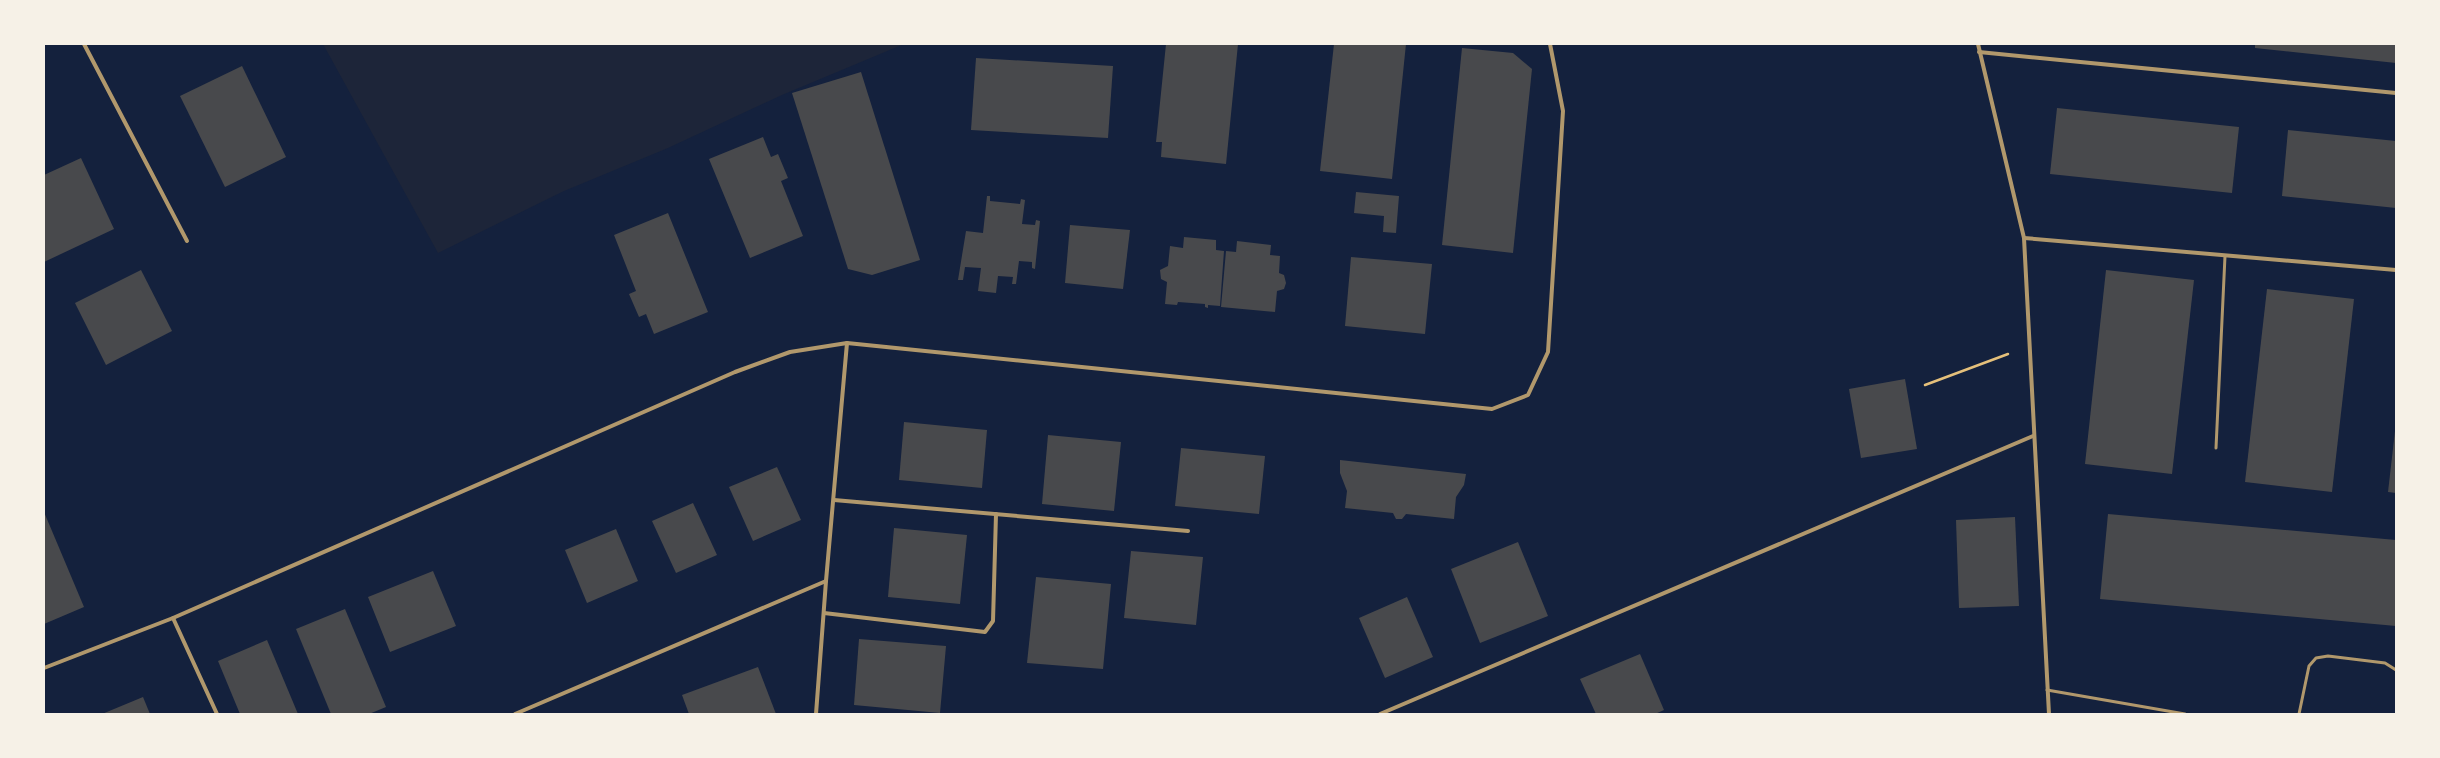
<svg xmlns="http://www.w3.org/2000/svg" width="2440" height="758" font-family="'PT Sans',sans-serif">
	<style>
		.green { fill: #1d2539 }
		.building { fill: #48494c }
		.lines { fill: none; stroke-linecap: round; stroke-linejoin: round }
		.path { stroke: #e5c07b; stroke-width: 2.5 }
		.service { stroke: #b1986c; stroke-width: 3 }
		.minor { stroke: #b1986c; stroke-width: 4 }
	</style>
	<rect width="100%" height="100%" fill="#14213d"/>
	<!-- green -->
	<polygon class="green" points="323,44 904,44 782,95 668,148 564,191 438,253"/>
	<!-- building -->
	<g class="building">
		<polygon points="1166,44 1238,44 1226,164 1161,157 1162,142 1156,142"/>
		<polygon points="1334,44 1406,44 1392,179 1320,171"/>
		<polygon points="2255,44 2396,44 2396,63 2255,48"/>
		<polygon points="1462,48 1513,53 1532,69 1513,253 1442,245"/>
		<polygon points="976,58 1113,66 1108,138 971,130"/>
		<polygon points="242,66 286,157 225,187 180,96"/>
		<polygon points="861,72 920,260 872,275 848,269 792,93"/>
		<polygon points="2057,108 2239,127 2232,193 2050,174"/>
		<polygon points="2288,130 2396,141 2396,208 2282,196"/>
		<polygon points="763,137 771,157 778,154 788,178 781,181 803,236 750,258 709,159"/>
		<polygon points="81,158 114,229 44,262 44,175"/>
		<polygon points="1356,192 1399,196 1396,233 1383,232 1384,216 1354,213"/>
		<polygon points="987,196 990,196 990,201 1020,204 1021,199 1025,200 1022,224 1035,225 1036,220 1040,221 1035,269 1032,268 1032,262 1019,261 1016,284 1012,284 1013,277 998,276 996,293 978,291 981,268 965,267 963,280 958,280 966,231 983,233"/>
		<polygon points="668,213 708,312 654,334 646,314 639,317 629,294 636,291 614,235"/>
		<polygon points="1070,225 1130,230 1123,289 1065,283"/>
		<polygon points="1184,237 1216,240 1216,250 1224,251 1220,306 1208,305 1208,308 1205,307 1205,304 1178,302 1177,305 1165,304 1167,282 1161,279 1160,270 1168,266 1170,246 1183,248"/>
		<polygon points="1237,241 1271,245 1270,255 1280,256 1279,273 1284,275 1286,283 1284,289 1277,291 1275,312 1221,307 1226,251 1236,252"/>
		<polygon points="1351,257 1432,264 1425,334 1345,326"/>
		<polygon points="141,270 172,331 106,365 75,303"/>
		<polygon points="2106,270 2194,280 2172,474 2085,464"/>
		<polygon points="2267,289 2354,299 2332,492 2245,482"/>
		<polygon points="1905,379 1917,449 1861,458 1849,389"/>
		<polygon points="904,422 987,430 982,488 899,480"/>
		<polygon points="2395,431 2396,432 2396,493 2388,492"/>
		<polygon points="1048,435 1121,442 1114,511 1042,504"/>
		<polygon points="1181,448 1265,456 1259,514 1175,506"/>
		<polygon points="1340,460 1466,474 1464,485 1456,497 1454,519 1406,514 1402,519 1396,519 1393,513 1345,508 1347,491 1340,473"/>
		<polygon points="777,467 801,520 753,541 729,487"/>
		<polygon points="693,503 717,555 676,573 652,521"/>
		<polygon points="44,512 84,607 44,624"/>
		<polygon points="2108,514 2396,540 2396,626 2100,599"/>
		<polygon points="2015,517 2019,606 1959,608 1956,520"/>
		<polygon points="894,528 967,535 960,604 888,597"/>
		<polygon points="616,529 638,581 587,603 565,550"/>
		<polygon points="1518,542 1548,616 1480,643 1451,569"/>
		<polygon points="1131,551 1203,557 1196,625 1124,618"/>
		<polygon points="433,571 456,626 390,652 368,597"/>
		<polygon points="1036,577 1111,584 1103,669 1027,663"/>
		<polygon points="1407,597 1433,657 1385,678 1359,618"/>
		<polygon points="345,609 386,707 369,714 331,714 296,629"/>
		<polygon points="859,639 946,646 940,713 854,705"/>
		<polygon points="267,640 298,714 240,714 218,661"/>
		<polygon points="1640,654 1664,710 1655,714 1596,714 1580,679"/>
		<polygon points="758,667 776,714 689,714 682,695"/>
		<polygon points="143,697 150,714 102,714"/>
	</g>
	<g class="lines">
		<!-- path -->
		<polyline class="path" points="1925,385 2008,354"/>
		<!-- service -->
		<g class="service">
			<polyline points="2216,448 2225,256"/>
			<polyline points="2047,690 2185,714"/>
			<polyline points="2299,714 2309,666 2316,658 2328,656 2385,663 2396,670"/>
		</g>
		<!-- minor -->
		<g class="minor">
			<polyline points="84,44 187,241"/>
			<polyline points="1978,44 2024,238 2049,714"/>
			<polyline points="1979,52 2396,93"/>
			<polyline points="2024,238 2396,270"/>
			<polyline points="834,500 1188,531"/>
			<polyline points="824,613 985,632 993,621 996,514"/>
			<polyline points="173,618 217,714"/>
			<polyline points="44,668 173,618 735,372 790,352 847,343 1492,409 1528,395 1548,352 1563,111 1550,44"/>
			<polyline points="515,714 826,581 847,343"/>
			<polyline points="816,714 826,581"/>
			<polyline points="1380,714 2033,436"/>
		</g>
	</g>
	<!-- border -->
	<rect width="2440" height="758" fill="none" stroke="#f6f1e7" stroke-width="90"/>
</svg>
